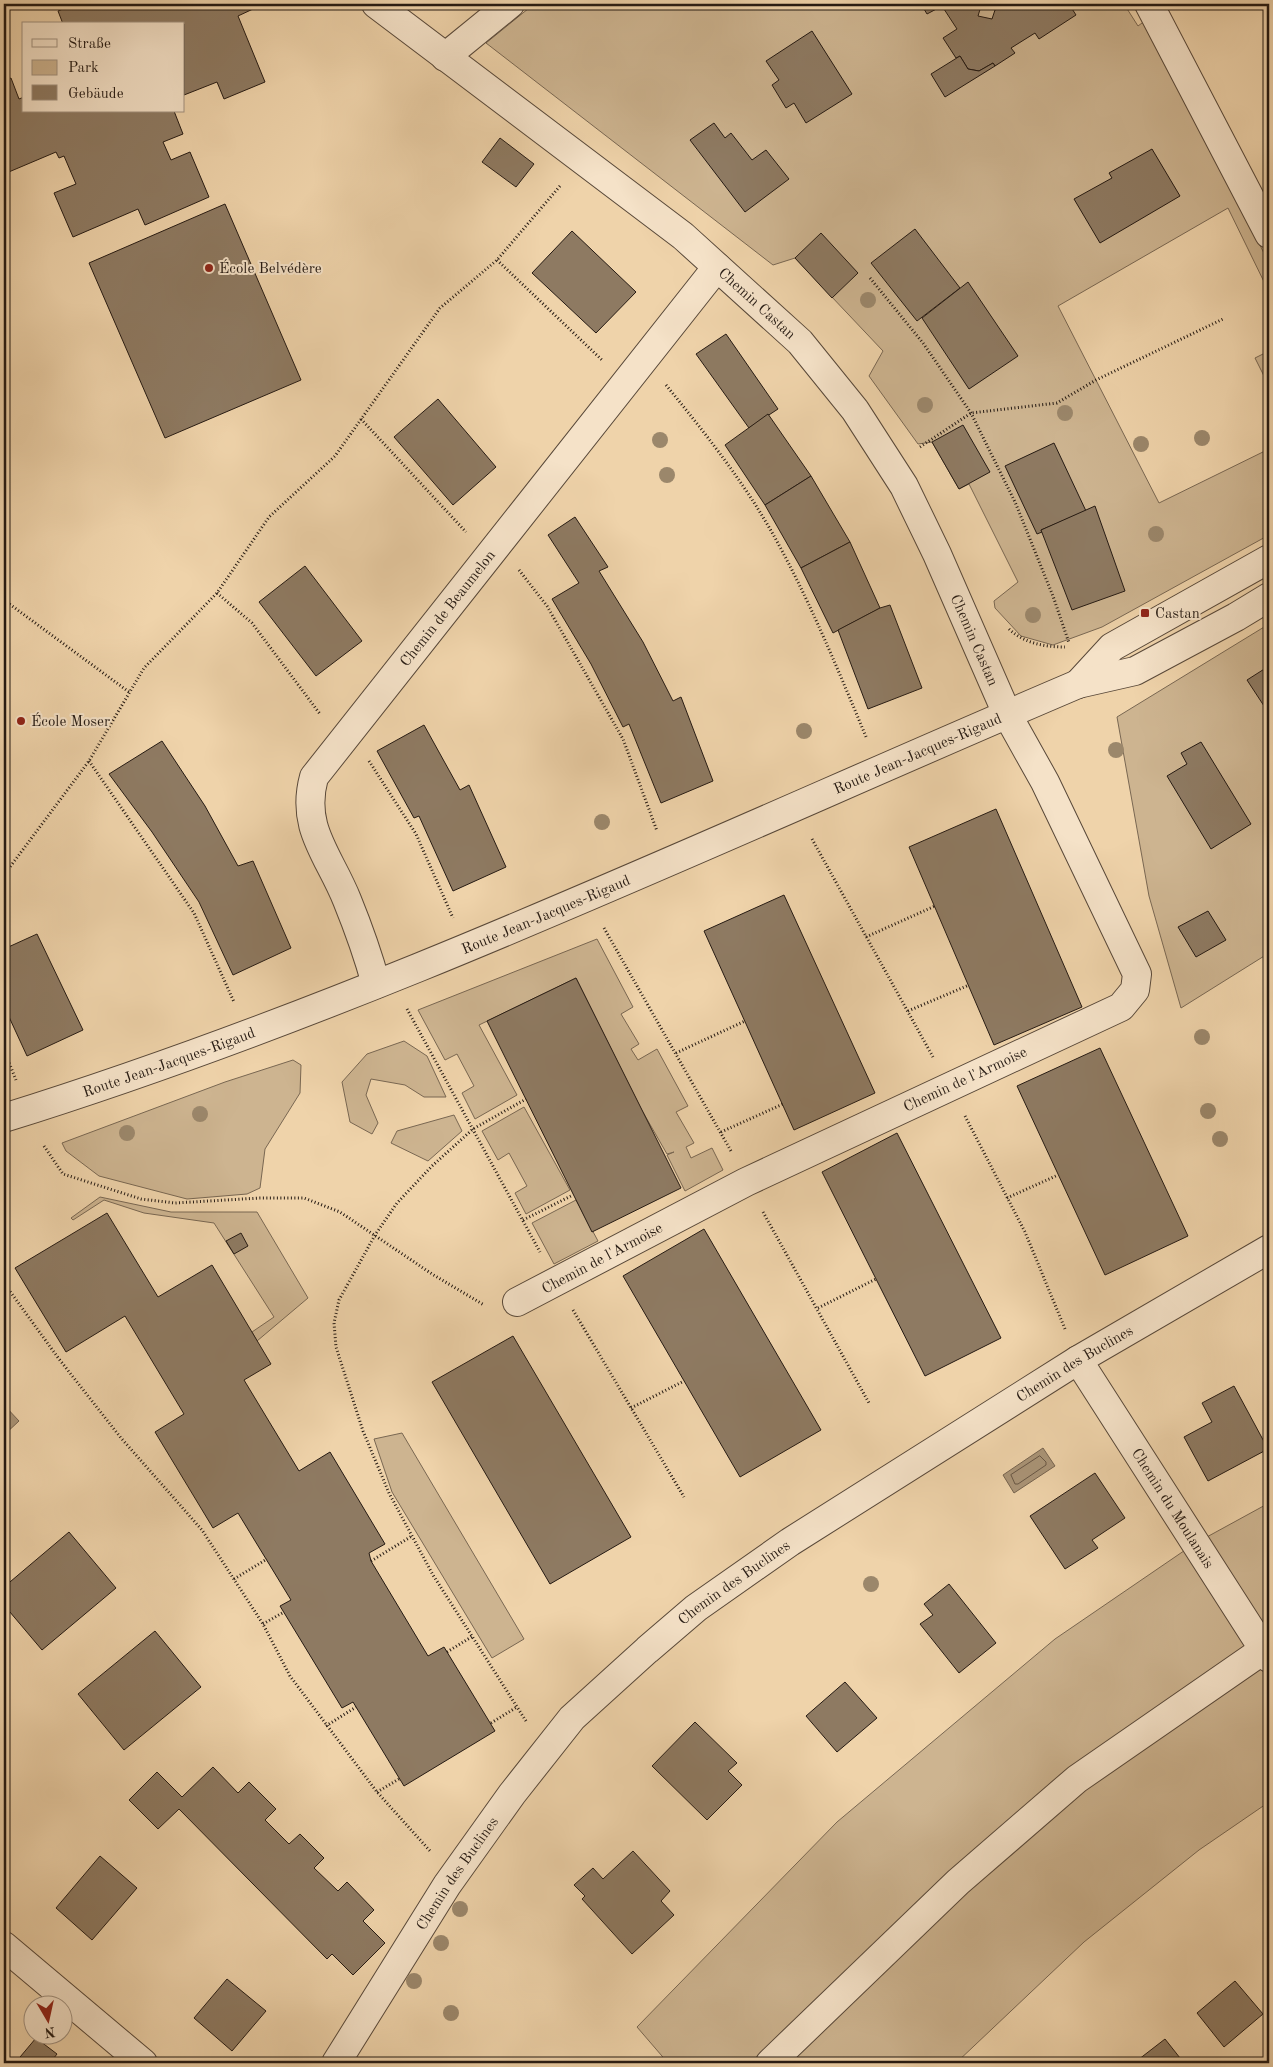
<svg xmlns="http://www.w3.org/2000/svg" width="1273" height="2067" font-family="'Old Standard TT',serif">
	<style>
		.green { fill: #cdb490; stroke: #796752 }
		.water { fill: #aa9477; stroke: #75634f }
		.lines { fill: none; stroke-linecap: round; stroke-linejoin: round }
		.shore { stroke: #685745; stroke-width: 1 }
		.building { fill: #8e7a62; stroke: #251a13 }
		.minor-casing { stroke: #584839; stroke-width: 30 }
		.path { stroke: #251a13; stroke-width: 3; stroke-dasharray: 1 2.5; stroke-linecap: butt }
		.minor { stroke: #f5e2c8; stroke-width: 28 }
		.tree { fill: #9b876b }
		.poi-dot { fill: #8f2418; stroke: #f5e2c8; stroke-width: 2 }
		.labels { text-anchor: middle; stroke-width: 4; stroke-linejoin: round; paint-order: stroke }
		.poi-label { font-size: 15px; fill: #251a13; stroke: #f5e2c8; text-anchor: start }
		.street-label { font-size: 15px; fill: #251a13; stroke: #f5e2c8 }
	</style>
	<rect width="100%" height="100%" fill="#efd3aa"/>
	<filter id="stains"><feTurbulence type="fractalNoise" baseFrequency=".004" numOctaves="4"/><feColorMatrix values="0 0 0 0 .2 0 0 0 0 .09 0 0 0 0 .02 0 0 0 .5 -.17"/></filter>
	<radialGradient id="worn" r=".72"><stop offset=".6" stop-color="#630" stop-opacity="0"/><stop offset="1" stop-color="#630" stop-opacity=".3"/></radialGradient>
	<!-- green -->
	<g class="green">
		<polygon points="534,4 1124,4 1138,26 1146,20 1269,263 1269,292 1228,208 1058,306 1159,503 1269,449 1269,535 1102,627 1053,645 1021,636 995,608 994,601 1018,582 969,484 959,489 932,442 918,444 869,376 883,351 795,258 773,265 486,43"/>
		<polygon points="1269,351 1269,386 1255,358"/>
		<polygon points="1269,624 1269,953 1181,1008 1149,896 1117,717"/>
		<polygon points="597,939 633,1007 621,1014 639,1044 631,1049 638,1060 657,1049 688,1106 676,1112 694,1143 686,1147 691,1158 712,1148 723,1170 685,1191 667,1155 674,1152 667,1154 640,1107 576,978 479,1025 517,1095 475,1119 462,1093 474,1086 457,1054 445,1060 418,1010"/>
		<polygon points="404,1041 427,1056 446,1097 424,1097 405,1085 371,1079 366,1095 378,1123 372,1134 350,1122 342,1082 367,1054"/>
		<polygon points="293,1060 301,1065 300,1093 265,1149 260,1188 247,1194 187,1199 99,1176 66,1151 62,1143 225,1082"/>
		<polygon points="524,1107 570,1190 526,1214 515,1193 527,1186 509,1153 498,1160 482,1131"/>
		<polygon points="454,1115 462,1131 428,1161 391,1143 397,1131"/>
		<polygon points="100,1197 171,1212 257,1212 308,1298 257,1341 252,1332 274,1317 214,1223 144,1213 104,1200 73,1220 71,1218"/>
		<polygon points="576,1200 598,1241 554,1264 532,1223"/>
		<polygon points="402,1433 524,1639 492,1658 392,1492 374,1439"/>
		<polygon points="1269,1503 1269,1802 1199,1850 1084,1942 956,2063 668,2063 637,2027 837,1822 1055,1639 1194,1544"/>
	</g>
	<!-- water -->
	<g class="water">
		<polygon points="4,1405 19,1421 4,1435"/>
		<polygon points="1043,1448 1055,1466 1014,1493 1003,1475"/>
	</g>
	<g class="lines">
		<!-- shore -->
		<polygon class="shore" points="1040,1456 1046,1462 1046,1465 1018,1484 1015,1484 1011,1475"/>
	</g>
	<!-- building -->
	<g class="building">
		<polygon points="75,4 110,4 112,7 120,4 250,4 253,9 238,16 265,82 224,99 217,82 184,95 184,24 63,24 58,11"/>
		<polygon points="921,4 980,4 981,6 978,16 992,19 995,10 1005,4 1069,4 1076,15 1039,39 1035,33 1011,48 1015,53 995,66 993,63 979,71 968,69 960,56 956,58 943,38 957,29 942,6 927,14"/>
		<polygon points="812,31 852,94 806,123 794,103 786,108 772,85 779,80 766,61"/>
		<polygon points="960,56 968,69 979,71 993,63 995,66 945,97 931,74"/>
		<polygon points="11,78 19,99 24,97 24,111 174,111 183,134 163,142 171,160 190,152 209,197 145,225 138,209 73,237 54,193 76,184 64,156 59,158 56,152 4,174 4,81"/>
		<polygon points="714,123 725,138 731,133 752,160 766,150 789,179 745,212 690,140"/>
		<polygon points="500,138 534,164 516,187 482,162"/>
		<polygon points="1152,149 1180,196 1100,243 1074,199 1112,178 1109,173"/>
		<polygon points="225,204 301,380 165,438 89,263"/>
		<polygon points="915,229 960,288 917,321 871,263"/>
		<polygon points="572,231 636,292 596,333 532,273"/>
		<polygon points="821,233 858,273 832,298 795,258"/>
		<polygon points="968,282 1018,356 969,389 922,318"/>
		<polygon points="726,334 778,409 749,428 696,354"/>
		<polygon points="438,399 496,467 453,505 394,437"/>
		<polygon points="768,414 811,476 765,505 725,445"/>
		<polygon points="963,425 990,472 959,489 932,442"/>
		<polygon points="1054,443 1086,511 1041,530 1042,532 1037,534 1005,466"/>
		<polygon points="811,476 850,542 801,568 765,505"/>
		<polygon points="1095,506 1125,591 1072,610 1041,530"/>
		<polygon points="575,517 608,567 599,571 643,642 673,701 681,697 713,781 661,803 629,724 623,727 591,664 552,599 579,583 548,535"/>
		<polygon points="850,542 880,608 833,633 801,568"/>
		<polygon points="305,566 362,641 316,676 259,602"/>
		<polygon points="890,605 922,688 868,709 838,630 880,608"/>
		<polygon points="1269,666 1269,707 1266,709 1247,680"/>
		<polygon points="424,725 460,790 469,785 506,867 453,891 419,816 414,818 377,751"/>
		<polygon points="162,741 205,806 238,866 253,861 291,948 233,975 199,902 152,832 109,774"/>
		<polygon points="1201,742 1251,824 1211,849 1167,776 1187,764 1181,753"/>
		<polygon points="996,809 1082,1007 994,1045 909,847"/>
		<polygon points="784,895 875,1093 794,1130 704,931"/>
		<polygon points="1208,911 1226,940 1196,957 1178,927"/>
		<polygon points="37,934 83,1030 27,1056 4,1006 4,949"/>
		<polygon points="576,978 681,1188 592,1232 487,1021"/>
		<polygon points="1100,1048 1188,1236 1105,1275 1017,1086"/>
		<polygon points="897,1133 1001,1338 925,1376 822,1172"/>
		<polygon points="107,1213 158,1297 212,1265 271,1364 244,1380 299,1471 330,1452 385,1544 369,1553 371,1561 428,1656 444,1647 495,1731 404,1786 353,1702 342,1708 280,1606 291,1600 238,1513 213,1528 155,1432 184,1414 125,1316 66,1352 15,1268"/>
		<polygon points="704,1229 821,1430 740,1477 623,1276"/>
		<polygon points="241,1233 248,1246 234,1254 226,1241"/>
		<polygon points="513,1336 631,1537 550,1584 432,1382"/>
		<polygon points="1234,1386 1268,1449 1208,1481 1184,1437 1212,1422 1202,1403"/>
		<polygon points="1095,1473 1125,1518 1092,1540 1098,1548 1065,1569 1030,1516"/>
		<polygon points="69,1532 116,1588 42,1650 4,1605 4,1587"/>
		<polygon points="949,1584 996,1643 959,1673 920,1624 933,1615 924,1604"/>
		<polygon points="155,1631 201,1687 124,1750 78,1694"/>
		<polygon points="845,1682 877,1718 837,1752 806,1716"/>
		<polygon points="695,1722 737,1763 728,1771 742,1785 707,1820 652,1766"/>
		<polygon points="213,1767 238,1793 249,1782 276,1809 265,1820 289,1844 300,1834 324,1858 314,1868 338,1891 347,1882 374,1910 363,1921 385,1943 353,1975 332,1954 327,1959 179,1809 158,1829 129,1800 157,1772 182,1797"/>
		<polygon points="633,1851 670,1891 661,1901 674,1915 632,1954 582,1899 585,1896 574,1885 593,1868 603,1879"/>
		<polygon points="100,1856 137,1888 92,1940 56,1908"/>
		<polygon points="227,1979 266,2011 232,2051 194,2018"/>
		<polygon points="1235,1981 1263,2014 1224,2047 1197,2013"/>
		<polygon points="36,2038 57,2054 50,2063 15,2063"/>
		<polygon points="1165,2039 1184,2063 1134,2063"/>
	</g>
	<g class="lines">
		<defs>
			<g id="minor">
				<path id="s1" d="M376,4L683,236L800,342L855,410L904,486L937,554L1007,714L1045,782L1137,974L1135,990L1121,1007L746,1182L517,1302"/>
				<polyline points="1149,4 1269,234"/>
				<polyline points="445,57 510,4"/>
				<polyline points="1078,684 1112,647 1269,559"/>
				<path id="s2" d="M376,984C368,955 358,927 347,900C329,855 300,828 314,777L717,267"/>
				<path id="s3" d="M4,1118C373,1003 723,835 1078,684L1135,671L1236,617L1269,597"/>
				<path id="s4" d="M1078,1360L1269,1658"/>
				<polyline points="4,1946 143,2063"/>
				<path id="s5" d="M336,2063L447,1885L512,1794L572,1718L647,1650L696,1608L790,1542L1078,1360L1269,1249"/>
				<polyline points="770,2063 958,1882 1077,1779 1269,1646"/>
			</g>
		</defs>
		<!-- minor casing -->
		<use href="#minor" class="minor-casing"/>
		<!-- path -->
		<g class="path">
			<polyline points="497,260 602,360"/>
			<polyline points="870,278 923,343 971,413 1015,502 1053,596 1069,643"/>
			<path d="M666,385C705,433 744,482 774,536C810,601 838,670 867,739"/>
			<polyline points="361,419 466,532"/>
			<polyline points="920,447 971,413 1057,403 1096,380 1223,319"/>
			<polyline points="519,570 547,606 623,739 657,831"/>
			<polyline points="217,593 252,623 320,714"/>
			<polyline points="4,600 129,692"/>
			<path d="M1009,629C1024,643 1044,647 1065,647"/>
			<polyline points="89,761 194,913 234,1002"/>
			<polyline points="369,761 416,834 453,918"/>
			<polyline points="812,839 933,1057"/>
			<polyline points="4,875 89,761 144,668 217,593 269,517 335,456 440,308 497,260 560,186"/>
			<polyline points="604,928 731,1151"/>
			<polyline points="866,937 935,906"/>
			<polyline points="407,1009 540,1252"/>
			<polyline points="908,1011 969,985"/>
			<polyline points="4,1050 16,1080"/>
			<polyline points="676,1053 745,1021"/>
			<polyline points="965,1116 1025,1232 1065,1329"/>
			<polyline points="721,1132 783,1104"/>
			<polyline points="44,1146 63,1174 141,1199 175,1203 260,1198 304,1198 340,1212 432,1274 484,1305"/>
			<polyline points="1007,1198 1058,1175"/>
			<polyline points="763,1212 869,1403"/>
			<polyline points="523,1220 573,1195"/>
			<polyline points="4,1283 59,1359 121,1438 202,1530 263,1624 290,1676 377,1792 431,1852"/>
			<polyline points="818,1308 876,1279"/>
			<polyline points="573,1310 684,1497"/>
			<polyline points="631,1408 684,1381"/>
			<polyline points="371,1561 412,1536"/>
			<polyline points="234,1579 267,1559"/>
			<polyline points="263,1624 284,1612"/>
			<polyline points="447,1652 473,1636"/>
			<polyline points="526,1721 433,1575 389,1493 363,1431 336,1347 334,1323 339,1300 375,1235 397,1203 432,1166 473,1129 526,1099"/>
			<polyline points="491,1723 517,1707"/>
			<polyline points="326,1726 356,1707"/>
			<polyline points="377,1792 399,1779"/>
		</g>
		<!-- minor -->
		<use href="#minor" class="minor"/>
	</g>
	<!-- trees -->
	<g class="tree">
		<circle cx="868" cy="300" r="8"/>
		<circle cx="925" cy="405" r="8"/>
		<circle cx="1065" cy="413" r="8"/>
		<circle cx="1202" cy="438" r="8"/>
		<circle cx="660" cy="440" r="8"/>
		<circle cx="1141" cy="444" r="8"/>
		<circle cx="667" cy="475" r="8"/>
		<circle cx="1156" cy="534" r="8"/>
		<circle cx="1033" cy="615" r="8"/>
		<circle cx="804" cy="731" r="8"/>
		<circle cx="1116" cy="750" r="8"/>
		<circle cx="602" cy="822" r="8"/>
		<circle cx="1202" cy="1037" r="8"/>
		<circle cx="1208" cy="1111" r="8"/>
		<circle cx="200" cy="1114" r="8"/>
		<circle cx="127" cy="1133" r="8"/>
		<circle cx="1220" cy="1139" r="8"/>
		<circle cx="871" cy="1584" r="8"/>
		<circle cx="460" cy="1909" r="8"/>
		<circle cx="441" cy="1943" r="8"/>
		<circle cx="414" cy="1981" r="8"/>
		<circle cx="451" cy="2013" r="8"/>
	</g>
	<!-- markers -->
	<g class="poi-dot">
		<circle cx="209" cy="268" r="5"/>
		<rect x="1140" y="608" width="10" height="10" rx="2.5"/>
		<circle cx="21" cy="721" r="5"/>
	</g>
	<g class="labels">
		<!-- poi labels -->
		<g class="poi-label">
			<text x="219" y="273">École Belvédère</text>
			<text x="1155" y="618">Castan</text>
			<text x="31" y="726">École Moser</text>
		</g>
		<!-- street labels -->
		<g class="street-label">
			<text dy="5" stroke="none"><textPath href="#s1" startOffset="485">Chemin Castan</textPath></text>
			<text dy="5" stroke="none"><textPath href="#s2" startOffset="435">Chemin de Beaumelon</textPath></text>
			<text dy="5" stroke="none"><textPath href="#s1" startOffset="890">Chemin Castan</textPath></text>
			<text dy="5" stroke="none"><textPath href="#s3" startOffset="984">Route Jean-Jacques-Rigaud</textPath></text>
			<text dy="5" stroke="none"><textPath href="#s3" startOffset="579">Route Jean-Jacques-Rigaud</textPath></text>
			<text dy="5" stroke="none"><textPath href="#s3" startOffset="174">Route Jean-Jacques-Rigaud</textPath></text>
			<text transform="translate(965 1079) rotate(-25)" y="5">Chemin de l'Armoise</text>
			<text transform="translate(602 1258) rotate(-28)" y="5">Chemin de l'Armoise</text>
			<text dy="5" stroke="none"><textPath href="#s5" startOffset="1035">Chemin des Buclines</textPath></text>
			<text dy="5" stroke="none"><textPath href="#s4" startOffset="176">Chemin du Moulanais</textPath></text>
			<text dy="5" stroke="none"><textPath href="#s5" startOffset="630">Chemin des Buclines</textPath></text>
			<text dy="5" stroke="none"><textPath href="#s5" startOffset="225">Chemin des Buclines</textPath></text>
		</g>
	</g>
	<!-- margin -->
	<rect width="1273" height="2067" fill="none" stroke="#efd3aa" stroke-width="20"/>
	<rect x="5" y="5" width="1263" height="2057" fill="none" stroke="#251a13" stroke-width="2.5"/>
	<rect x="10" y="10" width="1253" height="2047" fill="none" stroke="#251a13"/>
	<!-- legend -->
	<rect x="22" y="22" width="162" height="90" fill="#f5e2c8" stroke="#a29280"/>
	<rect x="32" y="39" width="25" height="8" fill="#f5e2c8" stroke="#a29280"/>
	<text x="68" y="48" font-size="15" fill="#251a13">Straße</text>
	<rect x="32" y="60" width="25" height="15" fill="#cdb490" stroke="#a29280"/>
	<text x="68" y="72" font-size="15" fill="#251a13">Park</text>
	<rect x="32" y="85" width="25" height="15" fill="#8e7a62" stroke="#a29280"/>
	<text x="68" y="98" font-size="15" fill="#251a13">Gebäude</text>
	<!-- north arrow -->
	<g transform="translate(48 2020) rotate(171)"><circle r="24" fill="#f5e2c8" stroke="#a29280"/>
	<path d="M0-4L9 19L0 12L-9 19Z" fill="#8f2418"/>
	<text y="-8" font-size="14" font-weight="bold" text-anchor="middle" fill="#251a13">N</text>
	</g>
	<rect width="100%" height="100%" filter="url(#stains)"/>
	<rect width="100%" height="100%" fill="url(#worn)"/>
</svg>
